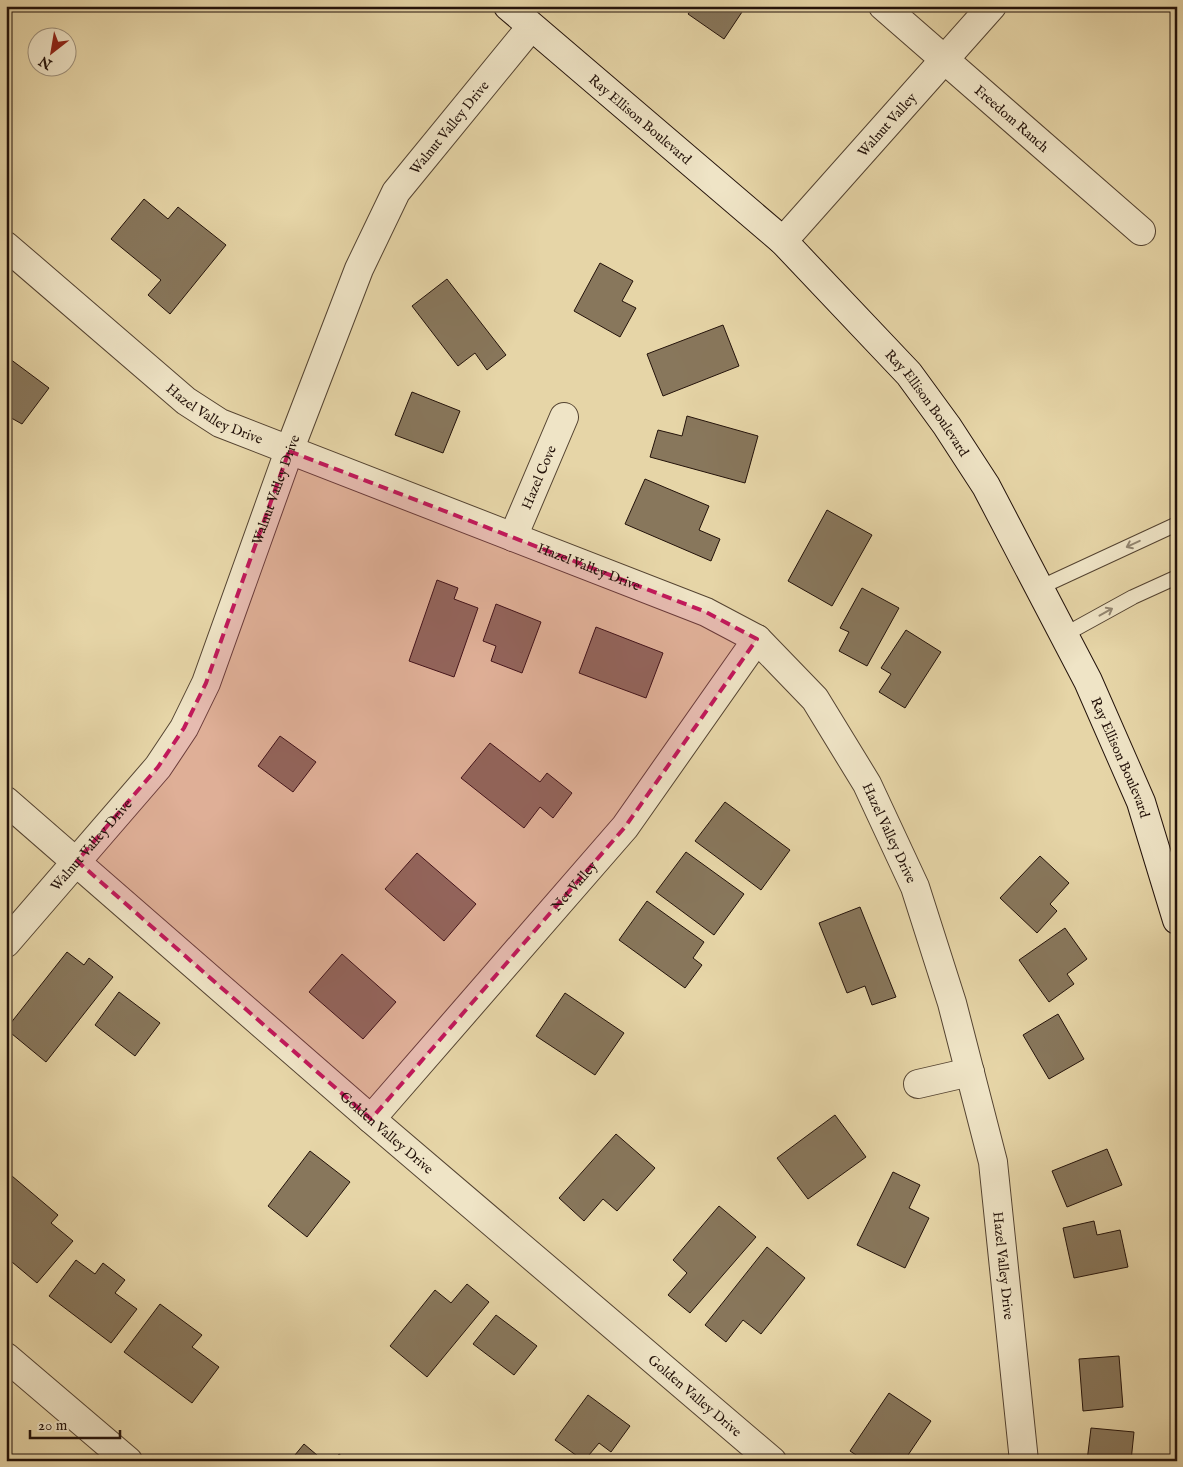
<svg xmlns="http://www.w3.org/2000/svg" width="1183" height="1467" font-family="'IM FELL English',serif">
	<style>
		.building { fill: #88775c; stroke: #23120a }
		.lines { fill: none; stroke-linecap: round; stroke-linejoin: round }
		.lane-casing { stroke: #544331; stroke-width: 16 }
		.street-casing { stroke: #544331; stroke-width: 30 }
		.secondary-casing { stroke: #23120a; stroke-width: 30 }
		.lane { stroke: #efe4c6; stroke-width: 14 }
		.street { stroke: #efe4c6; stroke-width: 28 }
		.secondary { stroke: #efe4c6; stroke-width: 28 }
		.oneway { stroke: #938671 }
		.marked { fill: #c2185b; fill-opacity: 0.2; stroke: #c2185b; stroke-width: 4; stroke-dasharray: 10 6; stroke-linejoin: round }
		.labels { text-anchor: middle; stroke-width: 5; stroke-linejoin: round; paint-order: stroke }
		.street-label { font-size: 14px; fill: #23120a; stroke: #efe4c6 }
	</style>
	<rect width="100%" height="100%" fill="#e6d5a7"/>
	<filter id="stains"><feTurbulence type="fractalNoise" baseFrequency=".004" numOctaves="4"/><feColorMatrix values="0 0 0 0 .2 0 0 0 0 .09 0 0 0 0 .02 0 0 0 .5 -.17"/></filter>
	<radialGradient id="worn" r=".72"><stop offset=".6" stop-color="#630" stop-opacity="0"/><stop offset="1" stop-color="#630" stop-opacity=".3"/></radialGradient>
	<!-- building -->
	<g class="building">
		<polygon points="694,6 746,6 724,39 688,14"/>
		<polygon points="144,199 168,219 178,207 226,245 170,314 148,295 161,280 111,239"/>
		<polygon points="600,263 633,281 622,301 636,308 620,337 574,311"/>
		<polygon points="447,279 506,355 487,370 475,353 458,366 412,306"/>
		<polygon points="723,325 739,366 663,396 647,354"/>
		<polygon points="6,356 49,388 22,424 6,415"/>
		<polygon points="412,392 460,411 443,453 395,435"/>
		<polygon points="687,416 758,436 745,483 650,457 658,430 682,436"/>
		<polygon points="645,479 709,506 699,530 720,539 711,561 625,524"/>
		<polygon points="827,510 872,535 832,606 788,581"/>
		<polygon points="437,580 458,588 454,599 478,608 454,677 409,661"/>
		<polygon points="862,588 899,608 867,666 839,651 849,632 840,628"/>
		<polygon points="496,604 541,622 522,673 491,661 496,646 483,641"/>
		<polygon points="596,627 663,653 646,698 579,673"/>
		<polygon points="906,630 941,652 905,708 879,692 891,674 881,668"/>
		<polygon points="280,736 316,762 293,792 258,766"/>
		<polygon points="490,743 540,782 547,773 572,793 553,818 540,807 524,828 461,778"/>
		<polygon points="725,802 790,850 761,890 695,841"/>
		<polygon points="686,852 744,894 714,935 656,892"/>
		<polygon points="417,853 476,904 444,941 385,889"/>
		<polygon points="1040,856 1069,883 1050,904 1057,911 1037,933 1000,898"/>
		<polygon points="647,901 704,942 693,958 702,965 685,988 619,940"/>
		<polygon points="860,907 896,997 872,1005 865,986 847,993 819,923"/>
		<polygon points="1065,928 1087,959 1067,974 1074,984 1049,1002 1019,960"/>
		<polygon points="67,952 84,965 89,958 113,977 46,1062 6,1029"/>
		<polygon points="342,954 396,1002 363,1039 309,992"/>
		<polygon points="119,992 160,1023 135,1056 95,1025"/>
		<polygon points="565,993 624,1033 595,1075 536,1036"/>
		<polygon points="1058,1014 1084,1059 1049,1079 1023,1035"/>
		<polygon points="835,1115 866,1157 808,1199 777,1158"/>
		<polygon points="616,1134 655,1168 617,1211 603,1199 584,1221 559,1198"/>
		<polygon points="1107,1149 1122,1185 1067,1207 1052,1171"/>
		<polygon points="310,1151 350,1182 307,1237 268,1206"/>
		<polygon points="893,1172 920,1185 909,1208 929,1218 905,1268 857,1245"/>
		<polygon points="12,1176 58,1215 51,1223 73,1241 37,1283 6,1257 6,1182"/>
		<polygon points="719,1206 756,1237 690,1313 668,1295 687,1273 673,1260"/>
		<polygon points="1094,1221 1097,1235 1120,1230 1128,1267 1074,1278 1063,1228"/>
		<polygon points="767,1247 805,1278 761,1334 743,1320 726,1342 705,1325"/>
		<polygon points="76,1260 95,1274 103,1263 125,1280 115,1293 137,1309 111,1343 49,1296"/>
		<polygon points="467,1284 489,1302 427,1377 390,1346 435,1290 451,1303"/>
		<polygon points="160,1304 202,1335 192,1347 219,1367 192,1403 124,1352"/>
		<polygon points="496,1315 537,1346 514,1375 473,1344"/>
		<polygon points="1119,1356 1123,1407 1083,1411 1079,1359"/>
		<polygon points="889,1393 931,1421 904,1461 865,1461 850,1451"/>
		<polygon points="588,1395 630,1426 611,1452 599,1443 584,1461 555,1440"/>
		<polygon points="1091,1428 1134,1432 1131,1461 1087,1461"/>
		<polygon points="304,1444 324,1461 290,1461"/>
		<polygon points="339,1454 348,1461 334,1461"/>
	</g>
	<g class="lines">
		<defs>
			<g id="lane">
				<polyline points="1041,587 1177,524"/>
				<polyline points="1064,635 1133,597 1177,577"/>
			</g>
			<g id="street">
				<path id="s1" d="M883,6L1141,231"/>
				<path id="s2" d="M783,241L992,6"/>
				<path id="s3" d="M6,246L186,401L220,423L706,612L757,639L815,699L867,784L915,887L952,1003L993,1162L1024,1461"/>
				<path id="s4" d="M513,537L564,417"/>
				<path id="s5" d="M6,801L371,1119L772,1461"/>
				<path id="s6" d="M6,943L158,767L184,728L206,683L289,451L359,269L396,192L531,27"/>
				<polyline points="918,1084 970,1072"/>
				<path id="s7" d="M371,1119L625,827L757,639"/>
				<polyline points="6,1357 128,1461"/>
			</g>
			<g id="secondary">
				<path id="s8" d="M508,6L783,241L909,374L947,426L986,486L1088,681L1141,802L1177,920"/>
			</g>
		</defs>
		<!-- lane casing -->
		<use href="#lane" class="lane-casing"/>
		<!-- street casing -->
		<use href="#street" class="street-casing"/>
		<!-- secondary casing -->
		<use href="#secondary" class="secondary-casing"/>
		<!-- lane -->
		<use href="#lane" class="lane"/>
		<!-- street -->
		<use href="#street" class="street"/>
		<!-- secondary -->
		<use href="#secondary" class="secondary"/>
	</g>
	<!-- one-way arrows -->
	<defs><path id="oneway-shaft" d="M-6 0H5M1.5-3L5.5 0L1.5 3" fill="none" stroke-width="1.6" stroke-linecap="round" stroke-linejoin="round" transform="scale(1.25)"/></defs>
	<g class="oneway">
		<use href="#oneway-shaft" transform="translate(1133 544) rotate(155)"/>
		<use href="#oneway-shaft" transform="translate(1106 612) rotate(-29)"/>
	</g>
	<!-- marked area -->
	<path class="marked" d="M289,451L706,612L757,639L625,827L371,1119L77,861L158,767L184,728L206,683Z"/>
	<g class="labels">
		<!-- street labels -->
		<g class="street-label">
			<text dy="5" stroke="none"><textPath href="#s8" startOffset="174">Ray Ellison Boulevard</textPath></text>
			<text dy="5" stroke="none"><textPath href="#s1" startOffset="171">Freedom Ranch</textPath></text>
			<text dy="5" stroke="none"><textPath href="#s2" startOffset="156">Walnut Valley</textPath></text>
			<text dy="5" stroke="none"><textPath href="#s6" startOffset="940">Walnut Valley Drive</textPath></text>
			<text dy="5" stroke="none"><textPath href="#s8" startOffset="579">Ray Ellison Boulevard</textPath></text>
			<text dy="5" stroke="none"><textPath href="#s3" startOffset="269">Hazel Valley Drive</textPath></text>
			<text dy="5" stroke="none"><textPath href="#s4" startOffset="65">Hazel Cove</textPath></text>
			<text dy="5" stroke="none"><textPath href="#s6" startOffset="535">Walnut Valley Drive</textPath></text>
			<text dy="5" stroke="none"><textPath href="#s3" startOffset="674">Hazel Valley Drive</textPath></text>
			<text dy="5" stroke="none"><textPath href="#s8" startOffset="984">Ray Ellison Boulevard</textPath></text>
			<text dy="5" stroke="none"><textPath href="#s3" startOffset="1094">Hazel Valley Drive</textPath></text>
			<text dy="5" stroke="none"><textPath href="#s6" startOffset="130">Walnut Valley Drive</textPath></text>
			<text dy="5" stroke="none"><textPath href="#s7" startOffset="309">Net Valley</textPath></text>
			<text dy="5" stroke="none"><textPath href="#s5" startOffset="505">Golden Valley Drive</textPath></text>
			<text dy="5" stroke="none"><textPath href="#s3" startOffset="1544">Hazel Valley Drive</textPath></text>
			<text dy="5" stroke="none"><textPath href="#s5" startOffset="910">Golden Valley Drive</textPath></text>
		</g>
	</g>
	<!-- margin -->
	<rect width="1183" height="1467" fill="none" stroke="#e6d5a7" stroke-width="25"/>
	<rect x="8" y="8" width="1168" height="1452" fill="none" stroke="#23120a" stroke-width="2.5"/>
	<rect x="12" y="12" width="1158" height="1442" fill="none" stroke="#23120a"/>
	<!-- north arrow -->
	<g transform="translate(52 52) rotate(211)"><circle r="24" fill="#efe4c6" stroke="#9d907b"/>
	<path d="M0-4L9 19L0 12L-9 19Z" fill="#8f2418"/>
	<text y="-8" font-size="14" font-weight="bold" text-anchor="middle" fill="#23120a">N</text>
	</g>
	<!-- scale -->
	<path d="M30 1430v8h90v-8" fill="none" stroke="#23120a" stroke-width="2.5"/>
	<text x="38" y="1430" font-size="15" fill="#23120a" stroke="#efe4c6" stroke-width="4" paint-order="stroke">20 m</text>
	<rect width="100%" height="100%" filter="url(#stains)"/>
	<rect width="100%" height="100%" fill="url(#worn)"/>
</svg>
